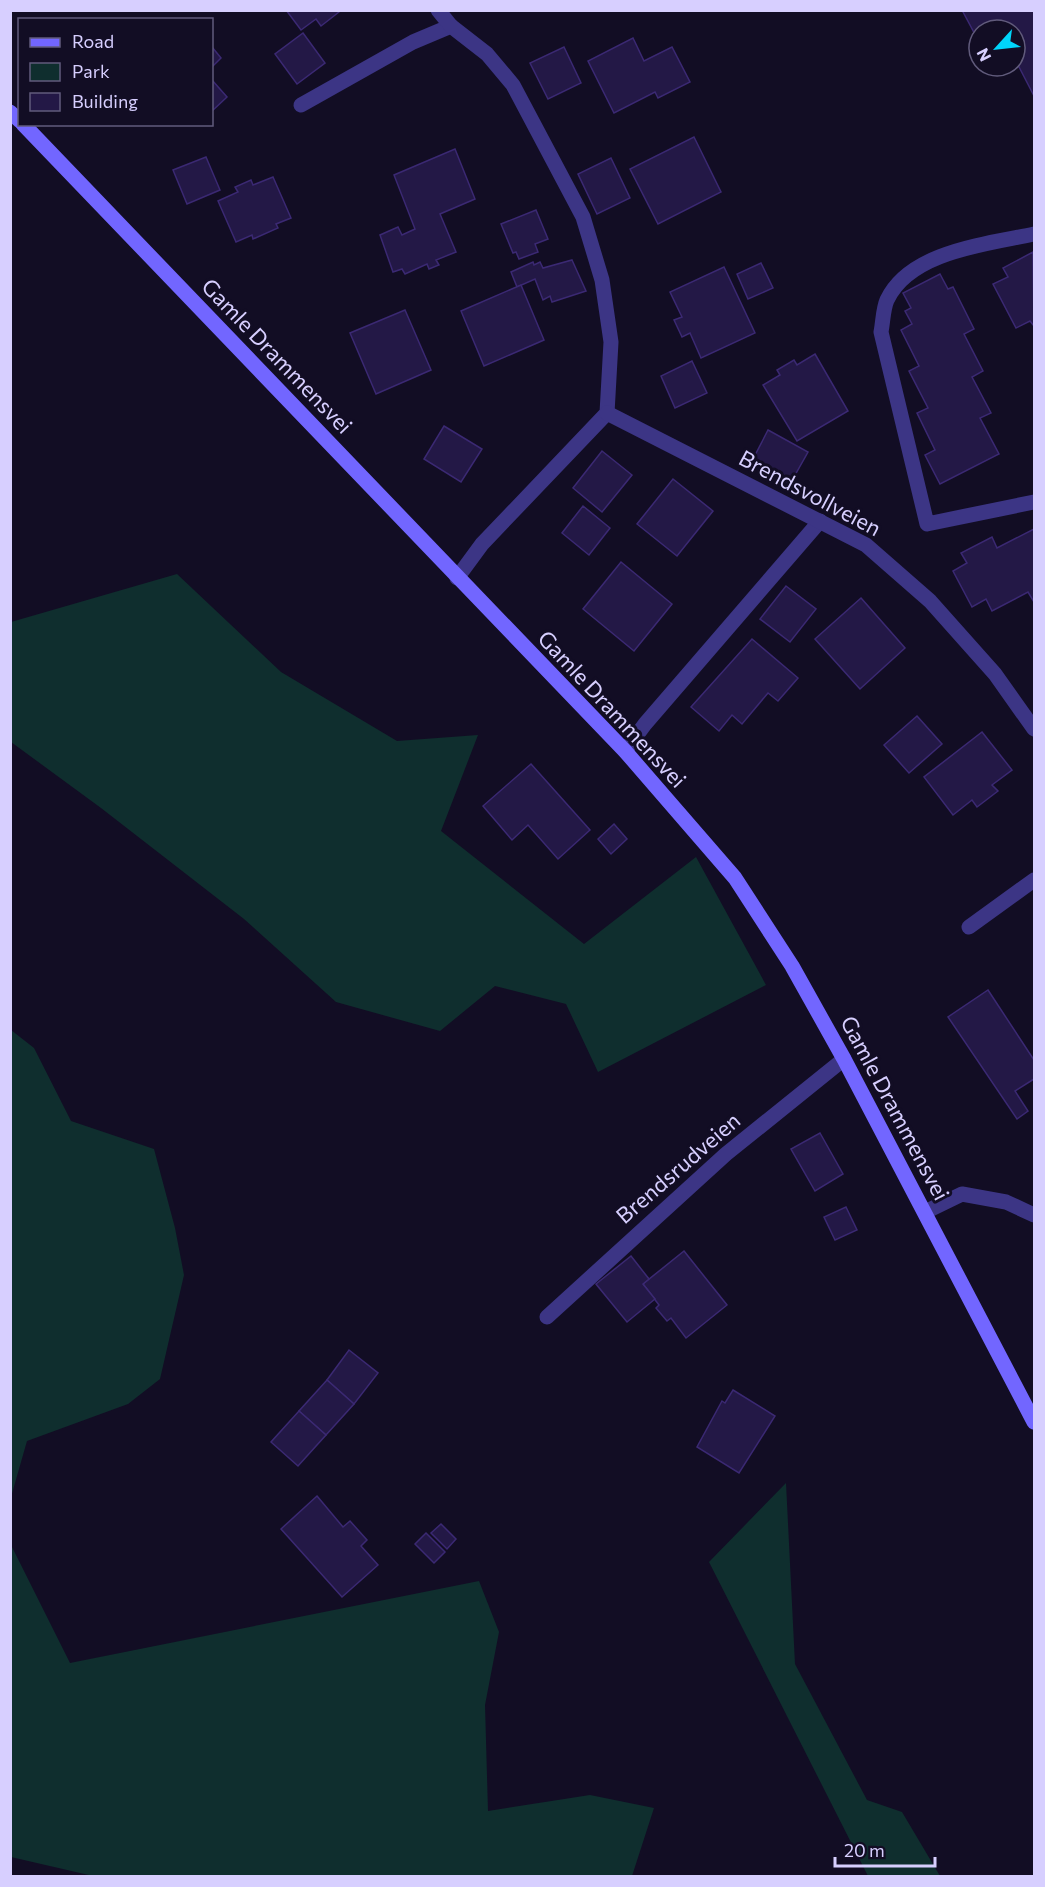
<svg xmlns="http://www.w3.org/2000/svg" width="1045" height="1887" font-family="Commissioner,sans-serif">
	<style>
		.green { fill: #0f2e2e }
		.building { fill: #231846; stroke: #3b2973; stroke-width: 1.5 }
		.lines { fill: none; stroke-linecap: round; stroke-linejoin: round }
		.lane { stroke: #3c3585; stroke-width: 15 }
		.street { stroke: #3c3585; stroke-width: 15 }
		.secondary { stroke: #7266ff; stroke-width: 15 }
		.labels { text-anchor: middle; stroke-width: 6; stroke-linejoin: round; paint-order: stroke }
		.street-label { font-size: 22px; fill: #d7cfff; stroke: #120d24 }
	</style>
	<rect width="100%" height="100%" fill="#120d24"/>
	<!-- green -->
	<g class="green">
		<polygon points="177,574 281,672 397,741 478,735 441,831 584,944 696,857 766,985 598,1072 566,1004 495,986 440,1031 336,1002 244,919 101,808 11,742 11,622"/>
		<polygon points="11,1030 34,1048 71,1121 154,1149 175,1228 184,1275 160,1379 128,1404 27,1441 11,1497"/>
		<polygon points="786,1483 795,1664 867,1800 902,1812 940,1876 868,1876 709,1562"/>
		<polygon points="11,1545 70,1663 479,1581 499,1632 485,1705 488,1811 590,1795 654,1808 632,1876 93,1876 11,1857"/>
	</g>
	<!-- building -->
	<g class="building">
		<polygon points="286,10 337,10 339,12 321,26 316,19 301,30"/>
		<polygon points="962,10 1034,10 1034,96 1018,65 1008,71 1005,66 1015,66 1015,30 979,30 978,40"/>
		<polygon points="303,33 325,63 297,84 275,54"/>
		<polygon points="633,38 644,61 672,47 690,82 658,98 655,92 614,113 588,61"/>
		<polygon points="212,47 221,58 212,67"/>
		<polygon points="564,47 581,83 548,99 530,63"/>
		<polygon points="212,80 227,97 212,111"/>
		<polygon points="694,137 721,192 658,224 630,169"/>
		<polygon points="455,149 475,199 440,214 456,252 436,260 439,265 429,269 427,264 405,274 402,269 393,272 380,235 398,227 402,235 415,229 394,175"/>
		<polygon points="206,157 220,190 187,204 173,170"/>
		<polygon points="611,158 630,198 597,214 578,174"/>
		<polygon points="273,177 291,218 276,224 278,228 253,239 252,235 236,242 218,201 238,192 235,187 251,180 253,185"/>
		<polygon points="536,210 548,239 535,244 538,252 519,259 516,252 513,253 501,224"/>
		<polygon points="1033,252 1034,326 1030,321 1016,328 993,284 1008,277 1003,268"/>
		<polygon points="572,260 586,291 552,302 550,296 543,300 535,279 517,287 511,272 533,262 534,265 540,262 543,268"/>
		<polygon points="761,263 773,288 748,299 737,274"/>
		<polygon points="724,267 755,333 701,358 690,333 682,337 674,320 682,317 670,292"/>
		<polygon points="940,274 948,289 953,287 974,329 964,334 983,371 972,377 991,413 980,418 999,454 940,484 925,455 935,450 917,413 928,408 909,371 919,366 901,330 912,324 905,311 911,308 903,293"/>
		<polygon points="521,285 544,340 484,366 461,311"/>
		<polygon points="405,310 431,370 376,394 350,333"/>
		<polygon points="815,354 848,411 797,441 763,385 780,375 777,370 794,360 797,365"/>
		<polygon points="692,361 707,393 675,408 661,376"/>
		<polygon points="444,426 482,449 461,482 424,459"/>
		<polygon points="768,430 808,452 790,484 751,463"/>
		<polygon points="602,451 632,475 602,512 573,488"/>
		<polygon points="673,479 713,511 677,556 637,524"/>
		<polygon points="583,506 610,528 589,555 562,533"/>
		<polygon points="1034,529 1034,602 1028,592 992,611 986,599 972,607 953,571 967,563 961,553 992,537 997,548"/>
		<polygon points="621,562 672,604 634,651 583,609"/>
		<polygon points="786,586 816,609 790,642 760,619"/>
		<polygon points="861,598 905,648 860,689 815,639"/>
		<polygon points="752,639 798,678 778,701 768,693 742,724 732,715 719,731 691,707"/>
		<polygon points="917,716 942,744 909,773 884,745"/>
		<polygon points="982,732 1012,770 992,785 998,791 977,807 972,800 953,815 924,777"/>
		<polygon points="531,764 590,830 558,859 528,825 512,840 483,806"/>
		<polygon points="614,824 627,839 611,854 598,839"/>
		<polygon points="988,990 1034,1060 1034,1079 1015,1091 1028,1111 1017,1119 948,1017"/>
		<polygon points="820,1133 843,1174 815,1191 791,1149"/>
		<polygon points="846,1207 857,1230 835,1240 824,1217"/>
		<polygon points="684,1251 727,1305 686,1338 671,1318 667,1321 656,1308 659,1305 643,1284"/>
		<polygon points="631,1256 649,1279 643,1284 655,1299 627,1322 596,1284"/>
		<polygon points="349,1350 378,1373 354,1404 327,1380"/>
		<polygon points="327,1380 354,1404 326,1435 299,1411"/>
		<polygon points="733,1390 775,1416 739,1473 697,1447 722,1401 725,1403"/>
		<polygon points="299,1411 326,1435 298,1466 271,1442"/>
		<polygon points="317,1496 343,1527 350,1521 367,1540 361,1546 378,1565 342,1597 281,1529"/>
		<polygon points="441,1524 456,1539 447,1549 431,1533"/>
		<polygon points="426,1533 445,1552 434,1563 415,1544"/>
	</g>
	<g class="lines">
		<!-- lane -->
		<g class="lane">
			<polyline points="301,105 413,42 451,26"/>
			<polyline points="625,751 645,724 820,521"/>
			<polyline points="969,927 1034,880"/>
			<polyline points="925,1212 962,1194 1006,1202 1034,1215"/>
		</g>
		<!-- street -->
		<g class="street">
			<polyline points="438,10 451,26 487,54 513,85 583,217 602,280 611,342 607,413 482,544 457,578"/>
			<path d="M1034,234C988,244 910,251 887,300C883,309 883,322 881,332L927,524L1034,502"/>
			<polyline points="607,413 866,545 930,601 995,674 1034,729"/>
			<polyline points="547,1317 726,1154 844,1059"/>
		</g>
		<!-- secondary -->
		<g class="secondary">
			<polyline points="10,112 20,121"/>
			<polyline points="23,124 625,751 735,878 792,966 844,1059 1034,1422"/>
		</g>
	</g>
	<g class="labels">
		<!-- street labels -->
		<g class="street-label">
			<text transform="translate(277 356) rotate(46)" y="8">Gamle Drammensvei</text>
			<text transform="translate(810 493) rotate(28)" y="8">Brendsvollveien</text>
			<text transform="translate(612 709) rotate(47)" y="8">Gamle Drammensvei</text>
			<text transform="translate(895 1108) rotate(62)" y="8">Gamle Drammensvei</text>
			<text transform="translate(678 1168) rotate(-41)" y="8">Brendsrudveien</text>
		</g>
	</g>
	<!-- border -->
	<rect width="1045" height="1887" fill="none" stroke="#d7cfff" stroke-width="24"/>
	<!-- legend -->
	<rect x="18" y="18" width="195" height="108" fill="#120d24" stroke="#615b7c" stroke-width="1.5"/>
	<rect x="30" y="38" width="30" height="9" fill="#7266ff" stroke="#615b7c" stroke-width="1.5"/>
	<text x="72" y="48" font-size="18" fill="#d7cfff">Road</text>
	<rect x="30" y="63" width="30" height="18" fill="#0f2e2e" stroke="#615b7c" stroke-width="1.5"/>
	<text x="72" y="78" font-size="18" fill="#d7cfff">Park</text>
	<rect x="30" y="93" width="30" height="18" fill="#231846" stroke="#615b7c" stroke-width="1.5"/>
	<text x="72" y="108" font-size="18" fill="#d7cfff">Building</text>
	<!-- north arrow -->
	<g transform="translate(997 48) rotate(243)"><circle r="28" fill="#120d24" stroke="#615b7c" stroke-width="1.5"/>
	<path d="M0-4.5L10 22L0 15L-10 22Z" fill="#00d5fa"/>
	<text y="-9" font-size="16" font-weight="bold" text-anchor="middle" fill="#d7cfff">N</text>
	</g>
	<!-- scale -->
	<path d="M835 1857v9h100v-9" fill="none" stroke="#d7cfff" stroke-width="3"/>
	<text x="844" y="1857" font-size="18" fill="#d7cfff" stroke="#120d24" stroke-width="4.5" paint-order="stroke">20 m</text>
</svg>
